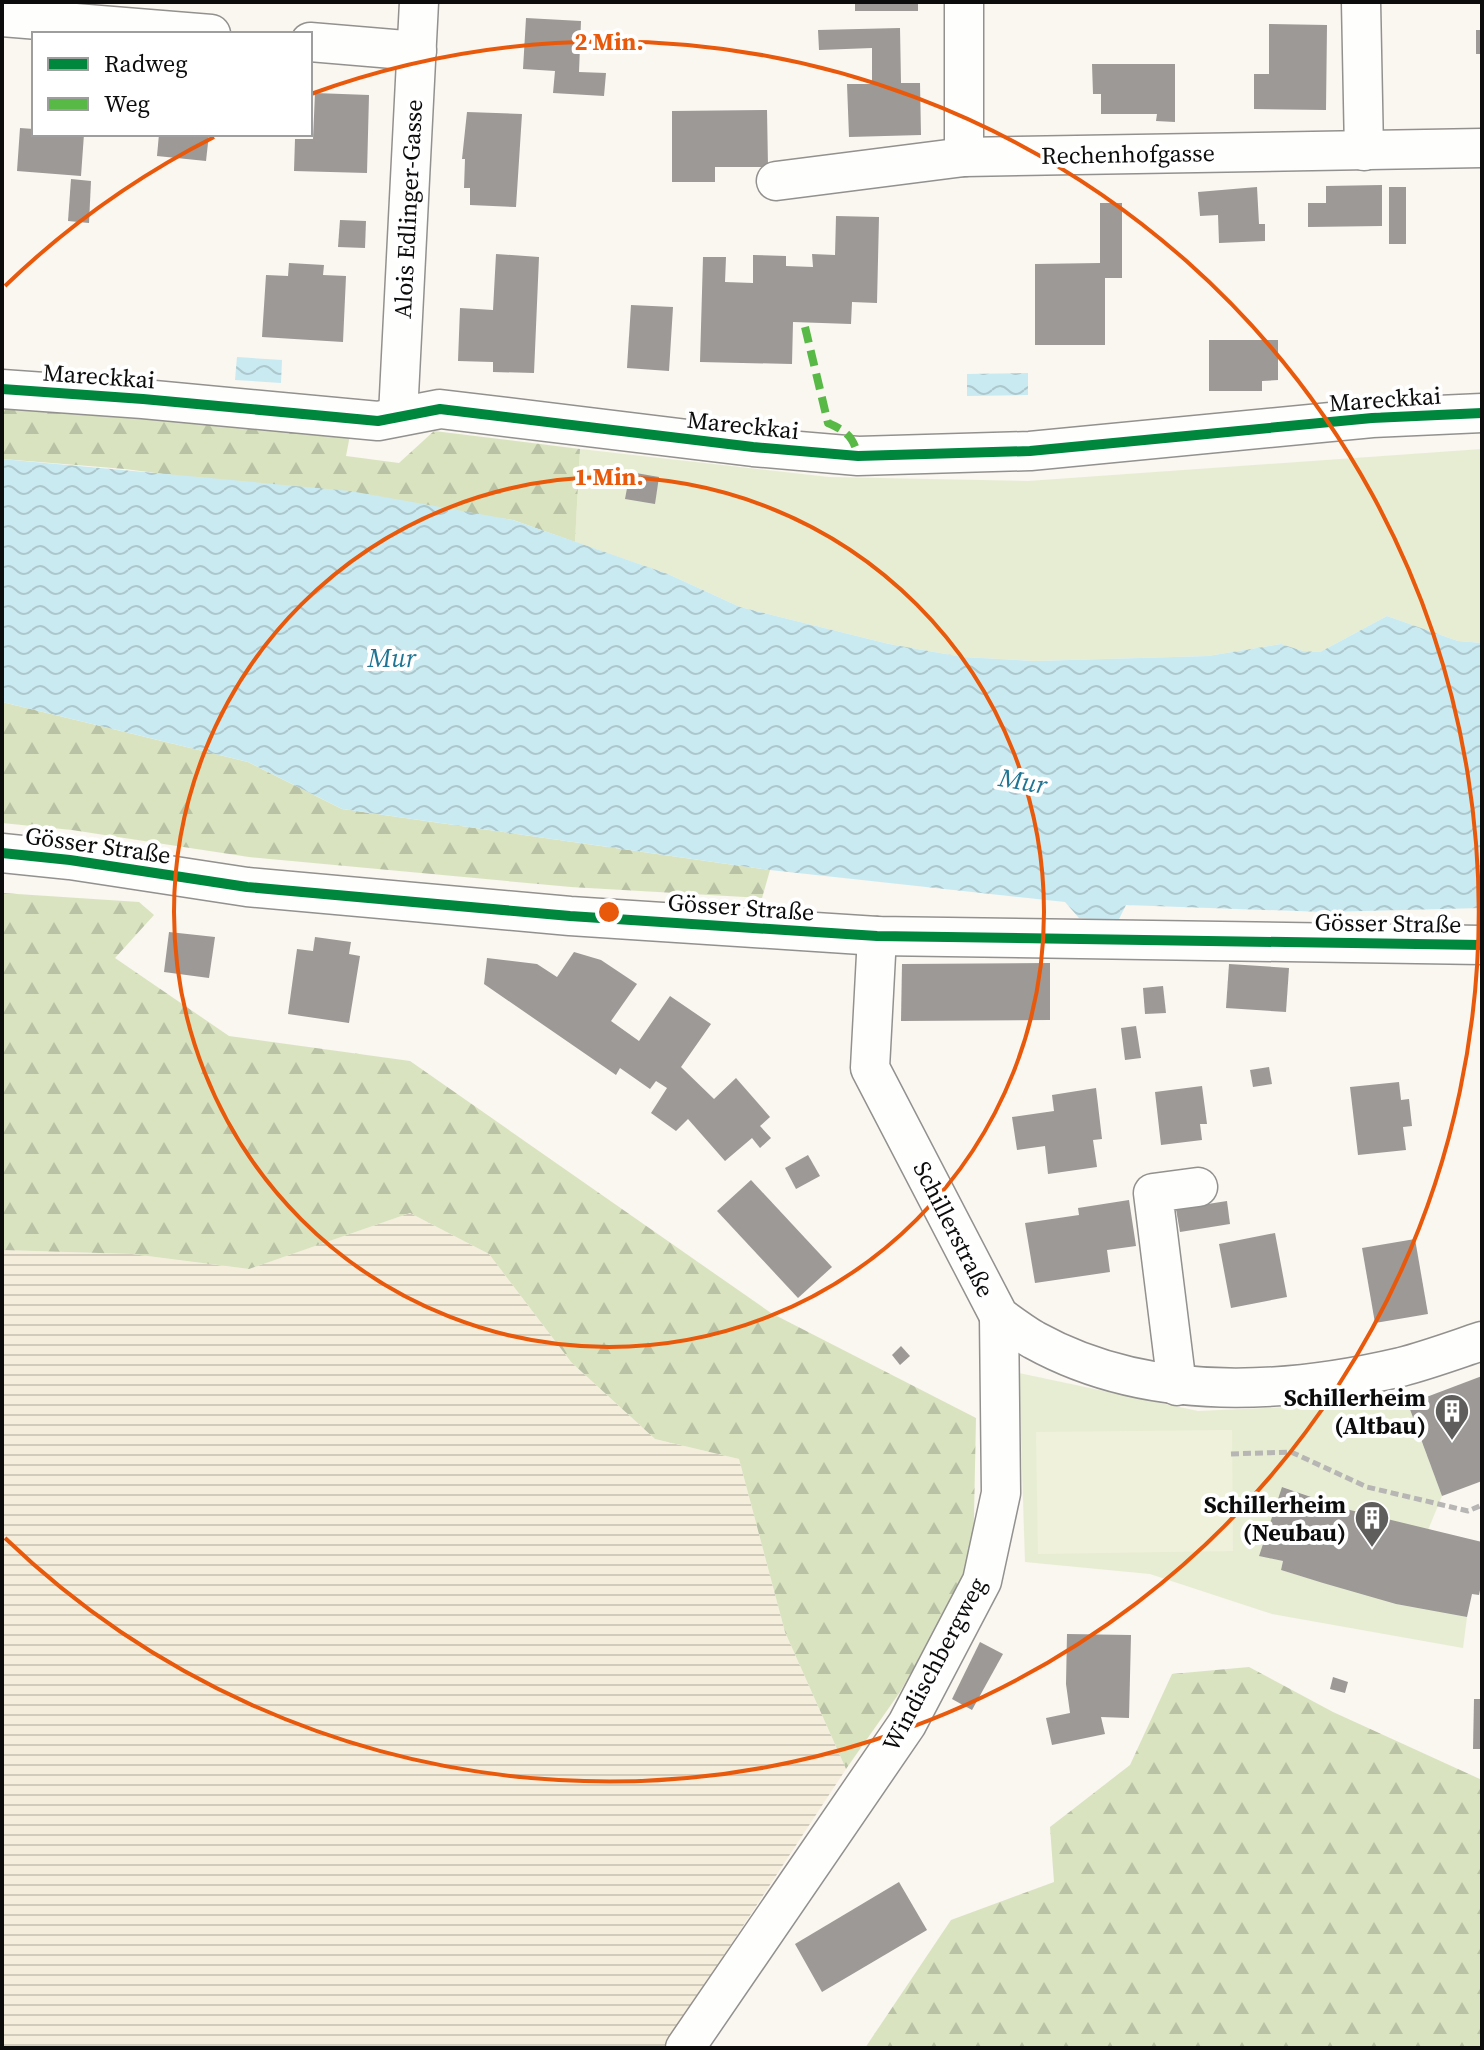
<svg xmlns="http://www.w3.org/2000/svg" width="1484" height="2050" viewBox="0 0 1484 2050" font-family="'Source Serif 4',serif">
<defs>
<pattern id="farmland-rules" width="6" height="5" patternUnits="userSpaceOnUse" patternTransform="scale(2)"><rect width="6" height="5" fill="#f5eedd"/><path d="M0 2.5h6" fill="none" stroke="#d1cbbc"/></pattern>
<pattern id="forest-firs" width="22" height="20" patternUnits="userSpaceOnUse" patternTransform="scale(2)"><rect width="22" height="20" fill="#d9e3c0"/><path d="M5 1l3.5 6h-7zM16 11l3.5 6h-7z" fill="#b9c2a4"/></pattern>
<pattern id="water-waves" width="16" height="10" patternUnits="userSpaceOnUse" patternTransform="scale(2)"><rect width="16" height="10" fill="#caeaf1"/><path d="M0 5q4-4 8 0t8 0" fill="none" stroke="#acc8cd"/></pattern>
</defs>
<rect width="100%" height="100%" fill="#faf6f0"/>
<polygon fill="url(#farmland-rules)" points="410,1213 489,1254 571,1362 655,1439 739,1459 785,1632 846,1769 663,2048 2,2048 2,1250 132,1254 248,1269"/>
<g fill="#e7edd2">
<polygon points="580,449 829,477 1028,481 1482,449 1482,643 1458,641 1387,616 1320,652 1303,651 1281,644 1208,656 1035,661 963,657 889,644 740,607 668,574 575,542"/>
<path d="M1019 1373 1198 1411 1353 1404 1409 1392 1413 1399 1408 1404 1442 1496 1428 1530 1346 1509 1283 1487 1259 1555 1283 1561 1281 1570C1343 1589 1404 1605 1467 1617L1463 1648 1272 1614 1150 1574 1025 1562Z"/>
</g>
<g fill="url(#forest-firs)">
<polygon points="2,399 350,435 346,456 399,463 434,431 580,449 575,542 513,520 125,469 2,459"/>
<polygon points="2,702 248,762 342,809 770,870 762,898 571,887 249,857 72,830 2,823"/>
<polygon points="2,893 139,902 154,915 115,958 229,1036 410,1061 771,1313 976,1418 973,1565 900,1692 846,1769 785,1632 739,1459 655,1439 571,1362 489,1254 410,1213 249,1269 132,1254 2,1250"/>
<polygon points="1249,1667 1333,1712 1482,1780 1482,2048 865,2048 951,1920 1054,1882 1050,1827 1130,1765 1172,1674"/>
</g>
<polygon fill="#f0f1db" points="1232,1430 1233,1551 1038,1554 1036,1432"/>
<g fill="url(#water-waves)">
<polygon points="237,357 282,360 281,383 235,380"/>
<polygon points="1028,373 1028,395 967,396 967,374"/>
<polygon points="2,459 350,491 513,520 668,574 740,607 889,644 963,657 1035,661 1208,656 1281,644 1303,651 1320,652 1387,616 1458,641 1482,643 1482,908 1324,912 1126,905 1118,921 1079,918 1065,902 770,870 342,809 248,762 2,702"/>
</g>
<g fill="#9c9996">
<rect x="855" y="2" width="63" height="9"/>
<polygon points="526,18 581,21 579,72 606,73 604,96 553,93 555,71 523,69"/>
<polygon points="1269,24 1327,25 1326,110 1254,109 1254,74 1269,74"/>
<polygon points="900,28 901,83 920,83 921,135 849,137 847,84 872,84 872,48 819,50 818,30"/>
<rect x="1476" y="30" width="6" height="24"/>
<polygon points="1092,64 1175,64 1175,122 1156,121 1157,114 1101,114 1101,94 1093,94"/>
<polygon points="315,93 369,95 367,173 294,171 295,139 313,139"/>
<polygon points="767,110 768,167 715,167 715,182 672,182 672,111"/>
<polygon points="467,112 522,114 516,207 470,205 470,188 464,188 465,159 462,159"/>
<polygon points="20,128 34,129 34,134 84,134 81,176 17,171"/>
<polygon points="159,134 209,134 206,161 157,156"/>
<polygon points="71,179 91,181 89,223 68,221"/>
<polygon points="1382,185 1382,226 1308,227 1308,203 1326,203 1326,186"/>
<polygon points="1257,187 1259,224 1265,224 1265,241 1219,243 1218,215 1200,216 1198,192"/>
<rect x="1389" y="187" width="17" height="57"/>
<polygon points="1100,203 1122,203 1122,278 1105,278 1105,345 1035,345 1035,264 1100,263"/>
<polygon points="836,216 879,217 877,303 852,302 851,324 793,322 792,364 700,362 703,257 726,257 725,282 753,283 753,255 786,256 786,266 813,267 812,254 835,255"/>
<polygon points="340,220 366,221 365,248 338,247"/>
<polygon points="496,254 539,257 534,373 493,372 493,362 458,361 460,308 493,310"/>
<polygon points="289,263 324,265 323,275 346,276 343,342 262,337 266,275 288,276"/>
<polygon points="631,305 673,307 669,371 627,368"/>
<polygon points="1209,340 1278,340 1278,380 1262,381 1262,391 1209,391"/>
<polygon points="630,472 659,477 655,504 625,499"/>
<polygon points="169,932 215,937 209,978 164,972"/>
<polygon points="315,937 351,942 349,954 360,956 349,1023 288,1014 297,949 313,951"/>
<polygon points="574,952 601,960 637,984 611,1021 639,1041 670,996 711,1024 681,1067 714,1099 736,1078 770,1117 760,1126 771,1138 760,1148 752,1138 725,1161 688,1119 676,1131 651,1113 667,1088 656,1081 650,1089 620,1068 616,1075 484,984 487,958 537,964 557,977"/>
<polygon points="1050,963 1050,1020 901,1021 902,964"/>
<polygon points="1229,964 1289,968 1286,1012 1226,1008"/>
<polygon points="1163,986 1166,1013 1145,1014 1143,988"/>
<polygon points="1136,1026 1141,1058 1125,1060 1121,1028"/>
<polygon points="1269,1067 1272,1084 1253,1087 1250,1070"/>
<polygon points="1399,1082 1401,1100 1409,1099 1412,1126 1403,1127 1406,1150 1358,1155 1350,1087"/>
<polygon points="1202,1086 1207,1124 1200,1124 1202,1140 1161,1145 1155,1092"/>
<polygon points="1096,1088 1102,1139 1093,1140 1097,1167 1048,1174 1045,1146 1017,1150 1012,1117 1054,1111 1052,1095"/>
<polygon points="808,1155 820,1176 796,1189 785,1168"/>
<polygon points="751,1180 832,1267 798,1298 717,1211"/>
<polygon points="1129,1200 1136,1246 1107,1250 1110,1272 1035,1283 1025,1223 1079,1215 1078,1208"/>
<polygon points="1227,1201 1230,1224 1180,1232 1176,1209"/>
<polygon points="1275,1233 1287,1297 1231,1308 1219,1244"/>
<polygon points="1415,1239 1428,1314 1375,1323 1362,1248"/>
<polygon points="901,1346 910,1356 900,1365 892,1355"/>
<polygon points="1482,1376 1482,1481 1442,1496 1408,1404"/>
<polygon points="1282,1487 1346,1509 1482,1542 1482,1581 1479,1595 1472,1594 1467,1617 1396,1604 1323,1583 1281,1570 1283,1561 1259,1556"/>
<polygon points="1067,1634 1131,1635 1129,1718 1101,1717 1105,1734 1052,1745 1046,1718 1070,1713 1066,1684"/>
<polygon points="980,1642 1003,1654 972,1710 952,1699"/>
<polygon points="1333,1677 1348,1682 1345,1693 1330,1689"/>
<polygon points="1474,1699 1482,1699 1482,1749 1473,1749"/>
<polygon points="899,1882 927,1930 822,1992 795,1944"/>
</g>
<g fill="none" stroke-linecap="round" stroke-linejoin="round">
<g stroke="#93918f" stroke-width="41">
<g id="minor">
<polyline points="1361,2 1364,151"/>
<polyline points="2,17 211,34"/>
<polyline points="310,42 417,51"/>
<polyline points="964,157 964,2"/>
<polyline points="776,181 964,157 1482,148"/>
<polyline points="2,389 143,399 378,421 440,409 753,447 858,456 1030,451 1372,418 1482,413"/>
<polyline points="398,415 419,2"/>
<polyline points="2,853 70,860 247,887 570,916 877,936 1482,945"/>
<path d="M877 936 870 1068 999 1316C1010 1324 1022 1333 1034 1340 1146 1402 1281 1395 1401 1367 1428 1360 1455 1350 1482 1341"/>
<polyline points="1177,1386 1153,1193 1198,1187"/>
<polyline points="685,2048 907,1724 982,1581 1001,1493 999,1316"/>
</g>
</g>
<polyline stroke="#b7b6b5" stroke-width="5" stroke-dasharray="8 4" stroke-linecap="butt" points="1231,1454 1291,1452 1367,1487 1468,1511 1482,1505"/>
<use href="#minor" stroke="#fefefd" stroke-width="38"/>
<path stroke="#58b947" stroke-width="8" stroke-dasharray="16 8" stroke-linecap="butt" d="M805 327 828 423C846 431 853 436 858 456"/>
<g stroke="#fff" stroke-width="15">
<g id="cycleway">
<polyline points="2,389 143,399 378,421 440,409 753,447 858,456 1030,451 1372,418 1482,413"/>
<polyline points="2,853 70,860 247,887 570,916 877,936 1482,945"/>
</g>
</g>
<use href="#cycleway" stroke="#00873e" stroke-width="10"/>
</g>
<g fill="none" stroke="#e8590c" stroke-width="4">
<circle cx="609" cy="912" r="435"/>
<path d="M5 286A870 870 0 0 1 214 137M311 94A870 870 0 1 1 5 1538"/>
</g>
<defs>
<g id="building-pin" transform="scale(1.8)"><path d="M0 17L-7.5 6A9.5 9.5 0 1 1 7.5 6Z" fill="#5f5e5c" stroke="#fff"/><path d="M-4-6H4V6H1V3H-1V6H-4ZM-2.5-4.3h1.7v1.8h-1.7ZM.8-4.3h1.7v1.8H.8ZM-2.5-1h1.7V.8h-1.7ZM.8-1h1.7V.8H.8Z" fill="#fff"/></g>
</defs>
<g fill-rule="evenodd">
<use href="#building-pin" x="1452" y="1411"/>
<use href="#building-pin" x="1372" y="1518"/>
</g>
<g text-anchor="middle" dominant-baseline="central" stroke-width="8" stroke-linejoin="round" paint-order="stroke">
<g font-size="24" fill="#0c0c0c" stroke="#fff">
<text transform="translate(1128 154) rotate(-1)">Rechenhofgasse</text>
<text transform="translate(408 209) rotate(-87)">Alois Edlinger-Gasse</text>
<text transform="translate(99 376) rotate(4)">Mareckkai</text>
<text transform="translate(1385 399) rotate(-4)">Mareckkai</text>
<text transform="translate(743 425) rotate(6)">Mareckkai</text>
<text transform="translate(98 845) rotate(8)">Gösser Straße</text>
<text transform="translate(741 907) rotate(4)">Gösser Straße</text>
<text transform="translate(1388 923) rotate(1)">Gösser Straße</text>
<text transform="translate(954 1229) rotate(63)">Schillerstraße</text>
<text transform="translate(934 1664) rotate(-62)">Windischbergweg</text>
</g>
<g font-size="24" font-weight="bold" fill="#0c0c0c" stroke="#fff" text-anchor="end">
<text x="1426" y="1397">Schillerheim<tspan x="1426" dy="28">(Altbau)</tspan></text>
<text x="1346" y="1504">Schillerheim<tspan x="1346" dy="28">(Neubau)</tspan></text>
</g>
<g font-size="26" font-style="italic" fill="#1f7593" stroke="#fff">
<text x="392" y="658">Mur</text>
<text transform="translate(1023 781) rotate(10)">Mur</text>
</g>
</g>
<circle cx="609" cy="912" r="12" fill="#e8590c" stroke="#fff" stroke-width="4"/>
<g font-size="24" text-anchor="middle" font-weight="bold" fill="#e8590c" stroke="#fff" stroke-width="8" stroke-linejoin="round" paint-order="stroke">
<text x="609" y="50">2 Min.</text>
<text x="609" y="485">1 Min.</text>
</g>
<rect width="1484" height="2050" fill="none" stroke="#0c0c0c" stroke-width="8"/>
<rect x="32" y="32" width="280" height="104" fill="#ffffff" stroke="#9e9e9e" stroke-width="2"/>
<rect x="48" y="58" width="40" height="12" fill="#00873e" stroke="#9e9e9e" stroke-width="2"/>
<text x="104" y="72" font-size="24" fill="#0c0c0c">Radweg</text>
<rect x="48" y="98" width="40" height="12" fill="#58b947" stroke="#9e9e9e" stroke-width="2"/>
<text x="104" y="112" font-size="24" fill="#0c0c0c">Weg</text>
</svg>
